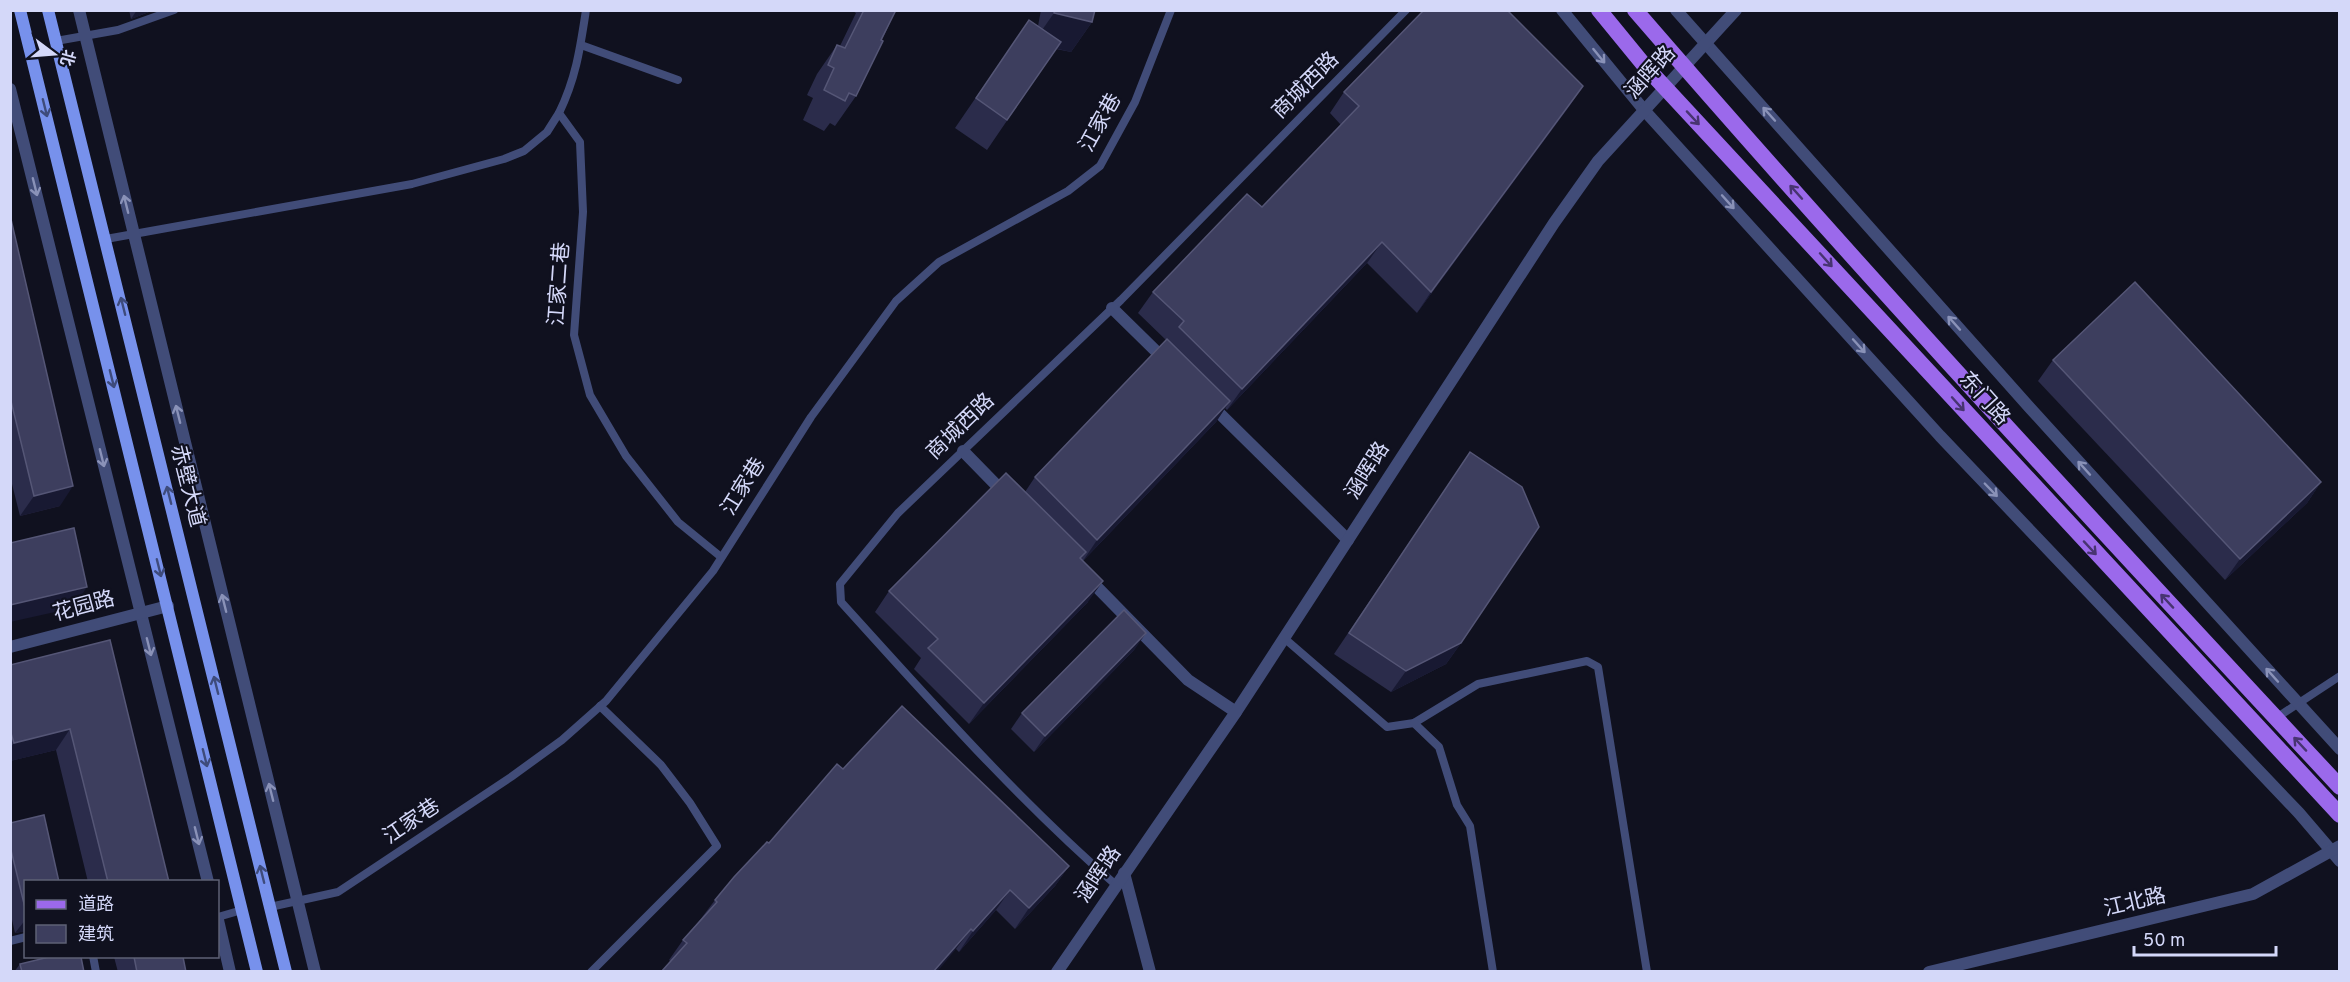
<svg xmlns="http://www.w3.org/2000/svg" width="2350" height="982" viewBox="0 0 2350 982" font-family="Overpass,'Noto Sans SC',sans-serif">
<rect width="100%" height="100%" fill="#10111f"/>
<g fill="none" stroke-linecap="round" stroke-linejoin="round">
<g stroke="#414c78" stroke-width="8">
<path d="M586 10C580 49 576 78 559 113L580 142 583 212 574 335 590 395 626 456 678 522 721 557"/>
<polyline points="56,41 118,30 174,10"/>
<polyline points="581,45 678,80"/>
<polyline points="106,239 412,184 504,159 524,151 547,132 559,113"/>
<polyline points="1284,638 1387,727 1414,723 1478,684 1587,661 1598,667 1647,972"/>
<polyline points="2276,718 2340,676"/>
<polyline points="1414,723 1439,747 1457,805 1470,826 1493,972"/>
<path d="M1116 885C1017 799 929 699 841 602L840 584 898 513 1121 300 1406 10"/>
<polyline points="270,907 338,892 511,777 562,740 606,701 713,571 811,417 896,301 939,262 1068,191 1100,166 1135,102 1171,10"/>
<polyline points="218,917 242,910"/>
<polyline points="10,941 26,937"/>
<polyline points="93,956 96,972"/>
<polyline points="591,972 717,846 690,803 661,765 600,706"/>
</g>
<g stroke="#414c78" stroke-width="12">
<polyline points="1112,308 1167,362"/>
<polyline points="1210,404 1348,540"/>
<polyline points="963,451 1006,495"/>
<polyline points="1088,578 1188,680 1236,712"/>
</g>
<g stroke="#414c78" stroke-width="12">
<polyline points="79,10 315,972"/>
<polyline points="1562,10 1644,110 1940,436 2299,813 2340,861"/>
<polyline points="1676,10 2030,408 2340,749"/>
<polyline points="10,89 208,882"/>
<polyline points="10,647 168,606"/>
<polyline points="1124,873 1150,972"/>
<polyline points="218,920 230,972"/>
<polyline points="1929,972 2253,894 2340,846"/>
</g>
<polyline stroke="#414c78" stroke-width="12" points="1057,972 1236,712 1554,223 1598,161 1736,10"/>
<g stroke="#7791ec" stroke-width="12">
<polyline points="20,10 257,972"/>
<polyline points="48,10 286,972"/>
</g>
<g stroke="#9b69eb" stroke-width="16">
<polyline points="1599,10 1644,65 2340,815"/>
<path d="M1635 10C1864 275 2102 531 2340 787"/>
</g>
</g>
<g fill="#2b2c4b">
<polygon points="129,10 154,10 131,19"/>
<polygon points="851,10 896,10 856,96 835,126 830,123 824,131 803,120 813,98 807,95 817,74 837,45 840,46 856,13"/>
<polygon points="1041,10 1095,10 1092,22 1071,52 1056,49 987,150 955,128 1029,20 1038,26"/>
<polygon points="1583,86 1417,313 1367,263 1227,410 1225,408 1216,422 1083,561 1088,602 969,724 914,669 921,658 875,612 889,591 1025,492 1035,477 1166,340 1138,313 1153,292 1262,207 1341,125 1330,113 1344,92"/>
<polygon points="10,215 60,506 20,516 10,476"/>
<polygon points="2053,360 2321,482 2307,503 2225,580 2038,381"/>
<polygon points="1470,452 1461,643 1446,664 1391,692 1334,654"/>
<polygon points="110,640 169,882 88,882 56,750 10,761 10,665"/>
<polygon points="1135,649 1034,752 1011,729 1022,713"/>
<polygon points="843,769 1069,866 1055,886 1015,929 996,910 959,952 956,949 670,961 669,960 683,940 700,920 715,900 769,843"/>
<polygon points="10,823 26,882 26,931 15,933 10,911"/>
<polygon points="42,957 81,957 84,972 14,972 20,964 41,959"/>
<polygon points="114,957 183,957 186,972 118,972"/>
</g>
<g fill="#181932">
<polygon points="137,10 154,10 131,19"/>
<polygon points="1054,13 1092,22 1071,52 1033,43"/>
<polygon points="1583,86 1569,107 1417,313 1431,292"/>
<polygon points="1382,242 1367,263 1227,410 1242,389"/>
<polygon points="1230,401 1216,422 1083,561 1097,540"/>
<polygon points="2321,482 2307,503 2225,580 2240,559"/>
<polygon points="73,486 60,506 20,516 34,496"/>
<polygon points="1103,581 1088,602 969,724 984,703"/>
<polygon points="87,587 73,608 10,622 10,605"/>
<polygon points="1146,633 1135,649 1034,752 1045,736"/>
<polygon points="1461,643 1446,664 1391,692 1406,671"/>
<polygon points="70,729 56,750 10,761 10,748 14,743"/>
<polygon points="1069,866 1055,886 1015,929 1029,908"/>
<polygon points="1010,890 996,910 959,952 973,931"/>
<polygon points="26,919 26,931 15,933"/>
<polygon points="971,929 956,949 937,972 933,972"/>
</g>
<g fill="#3d3e5e" stroke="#555676" stroke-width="1.5">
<polygon points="864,10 896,10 881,40 883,41 856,96 849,93 845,101 824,90 834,68 828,65 837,45 845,48"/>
<polygon points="1055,10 1095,10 1092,22 1054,13"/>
<polygon points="1424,10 1507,10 1583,86 1431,292 1382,242 1242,389 1179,327 1184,321 1153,292 1247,194 1262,207 1359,106 1344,92"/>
<polygon points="1029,20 1061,42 1007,120 976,98"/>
<polygon points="10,215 73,486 34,496 10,397"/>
<polygon points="2135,282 2321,482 2240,559 2053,360"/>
<polygon points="1167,339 1230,401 1097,540 1035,477"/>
<polygon points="1470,452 1522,487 1539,527 1461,643 1406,671 1349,633"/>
<polygon points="1006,473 1086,552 1080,558 1103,581 984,703 928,648 938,639 889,591"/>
<polygon points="74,528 87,587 10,605 10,543"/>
<polygon points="1124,610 1146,633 1045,736 1022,713"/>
<polygon points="110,640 169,882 108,882 70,729 14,743 10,730 10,665"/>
<polygon points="902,706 1069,866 1029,908 1010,890 973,931 971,929 933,972 661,972 687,943 683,940 717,902 715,900 734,877 767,842 769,843 837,764 843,769"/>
<polygon points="44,815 59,882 26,882 26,912 10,846 10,823"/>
<polygon points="49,957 81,957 84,972 22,972 20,964"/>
<polygon points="134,957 183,957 186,972 137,972"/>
</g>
<defs><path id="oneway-shaft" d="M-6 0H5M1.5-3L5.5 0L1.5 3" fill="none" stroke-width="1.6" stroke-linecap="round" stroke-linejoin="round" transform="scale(1.5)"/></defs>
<g stroke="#8a92b8">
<use href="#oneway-shaft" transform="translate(1599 56) rotate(51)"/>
<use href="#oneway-shaft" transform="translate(1769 114) rotate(-132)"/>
<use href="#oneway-shaft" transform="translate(35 187) rotate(76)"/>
<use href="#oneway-shaft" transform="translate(1728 202) rotate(48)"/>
<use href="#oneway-shaft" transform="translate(126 204) rotate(-104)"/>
<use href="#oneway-shaft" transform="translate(1954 323) rotate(-132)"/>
<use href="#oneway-shaft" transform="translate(1859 346) rotate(48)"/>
<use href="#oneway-shaft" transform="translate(178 414) rotate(-104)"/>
<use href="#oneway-shaft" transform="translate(102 458) rotate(76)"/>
<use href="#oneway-shaft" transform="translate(2084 468) rotate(-132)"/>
<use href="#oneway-shaft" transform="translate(1991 490) rotate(46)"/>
<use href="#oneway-shaft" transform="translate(224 603) rotate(-104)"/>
<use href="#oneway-shaft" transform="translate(149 647) rotate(76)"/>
<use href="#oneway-shaft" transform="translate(2272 675) rotate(-132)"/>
<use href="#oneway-shaft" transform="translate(271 792) rotate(-104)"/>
<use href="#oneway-shaft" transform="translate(197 836) rotate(76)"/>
</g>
<g stroke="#3e4b7b">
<use href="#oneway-shaft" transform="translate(45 108) rotate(76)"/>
<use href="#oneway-shaft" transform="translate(123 306) rotate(-104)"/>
<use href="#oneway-shaft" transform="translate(112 379) rotate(76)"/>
<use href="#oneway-shaft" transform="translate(169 495) rotate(-104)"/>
<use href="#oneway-shaft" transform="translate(159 568) rotate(76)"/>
<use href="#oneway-shaft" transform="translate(216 685) rotate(-104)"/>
<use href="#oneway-shaft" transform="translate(205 758) rotate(76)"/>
<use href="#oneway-shaft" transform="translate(262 874) rotate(-104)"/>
</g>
<g stroke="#483471">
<use href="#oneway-shaft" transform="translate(1693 118) rotate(47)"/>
<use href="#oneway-shaft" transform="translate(1796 192) rotate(-132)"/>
<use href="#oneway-shaft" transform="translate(1826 260) rotate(48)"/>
<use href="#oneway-shaft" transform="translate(1958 404) rotate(48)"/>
<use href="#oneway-shaft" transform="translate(2090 548) rotate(47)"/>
<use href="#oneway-shaft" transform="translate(2167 601) rotate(-133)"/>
<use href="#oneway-shaft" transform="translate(2300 744) rotate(-133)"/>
</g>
<g text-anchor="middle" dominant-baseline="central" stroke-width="4.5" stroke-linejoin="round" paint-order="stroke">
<g font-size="21" fill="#d4d8f9" stroke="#10111f">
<text transform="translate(1651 73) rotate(-48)">涵晖路</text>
<text transform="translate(1306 86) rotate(-45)">商城西路</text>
<text transform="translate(1101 123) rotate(-61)">江家巷</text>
<text transform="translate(560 284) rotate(-86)">江家二巷</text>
<text transform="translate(1984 399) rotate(48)">东门路</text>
<text transform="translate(961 427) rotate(-44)">商城西路</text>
<text transform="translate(1368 471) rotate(-58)">涵晖路</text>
<text transform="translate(187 486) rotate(76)">赤壁大道</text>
<text transform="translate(744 487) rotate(-58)">江家巷</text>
<text transform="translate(84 607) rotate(-15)">花园路</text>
<text transform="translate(412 822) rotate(-34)">江家巷</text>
<text transform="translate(1099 875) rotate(-56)">涵晖路</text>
<text transform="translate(2135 903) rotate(-13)">江北路</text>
</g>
</g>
<rect width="2350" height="982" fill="none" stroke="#d4d8f9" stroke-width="24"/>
<rect x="24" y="880" width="195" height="78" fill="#10111f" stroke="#5e6176" stroke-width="1.5"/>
<rect x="36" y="900" width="30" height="9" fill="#9b69eb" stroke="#5e6176" stroke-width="1.5"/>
<text x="78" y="910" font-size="18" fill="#d4d8f9">道路</text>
<rect x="36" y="925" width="30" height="18" fill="#3d3e5e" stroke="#5e6176" stroke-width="1.5"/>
<text x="78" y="940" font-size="18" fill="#d4d8f9">建筑</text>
<g transform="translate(54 54) rotate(106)" stroke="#10111f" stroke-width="4.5" paint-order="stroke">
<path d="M0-4.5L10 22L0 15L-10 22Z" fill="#d4d8f9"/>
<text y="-9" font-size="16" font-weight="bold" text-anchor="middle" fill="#d4d8f9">北</text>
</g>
<path d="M2134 946v9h142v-9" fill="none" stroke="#d4d8f9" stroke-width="3"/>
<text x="2143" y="946" font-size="18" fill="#d4d8f9" stroke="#10111f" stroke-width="4.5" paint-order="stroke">50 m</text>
</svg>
